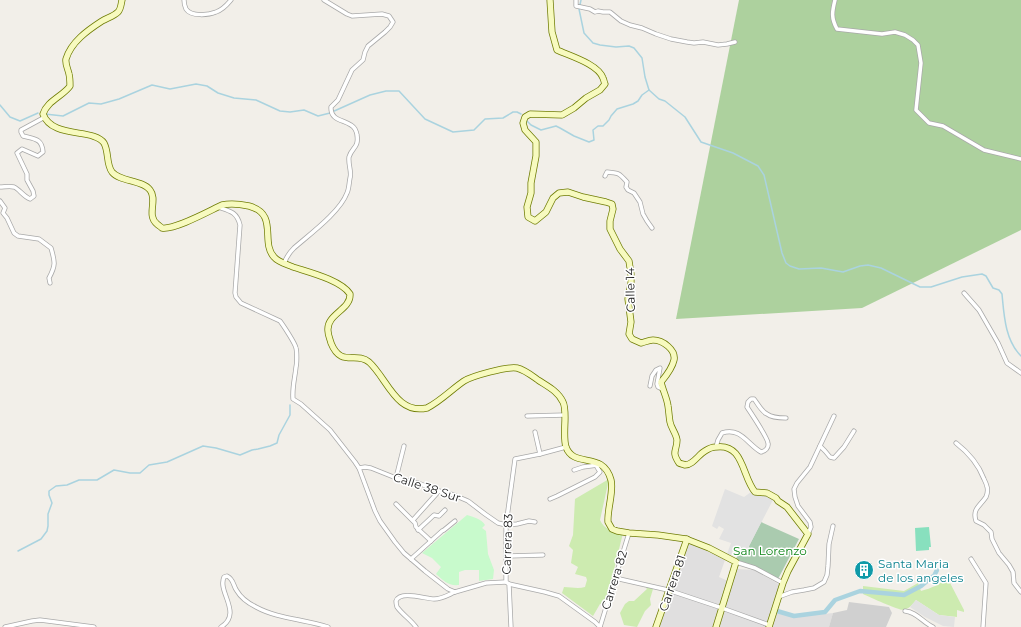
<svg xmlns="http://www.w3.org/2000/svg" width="1021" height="627" viewBox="0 0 1021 627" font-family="Montserrat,sans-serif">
<rect width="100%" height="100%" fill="#f2efe9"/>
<g fill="#e0dfdf">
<polygon points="688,542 725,560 719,577 728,581 720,606 672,591"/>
<polygon points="737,569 754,570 780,585 769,624 725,607"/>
<polygon points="669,591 769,625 774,610 795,617 833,613 829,627 656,627"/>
</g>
<polygon fill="#d0d0d0" points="849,602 889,607 892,613 886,627 829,627 833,613 847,610"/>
<g fill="#cdebb0">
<path d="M609 479 600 520C604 530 614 531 623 533L606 602 600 604 593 616 562 593 564 587C571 587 578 589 585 587L587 580 586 577 575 574 578 567 571 563 573 550 569 546 573 535 575 499Z"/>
<path d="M947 577 964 610V612L957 610V617L939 615 916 600C912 605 909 609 903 610 899 610 869 597 863 594V586L904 591 918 583 921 591C932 588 939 585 947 577Z"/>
<polygon points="645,586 650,586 653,589 650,599 651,605 645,611 637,627 624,625 620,613 625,604 629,601 634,601 647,589"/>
</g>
<polygon fill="#add19e" points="739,0 1021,0 1021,230 862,308 676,319"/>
<polygon fill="#aacbaf" points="761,522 799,539 778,579 736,559 741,547 747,550"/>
<path fill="#c8facc" d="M467 515C473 517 482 519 485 525L482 528 486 531 488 554 494 570 493 579 479 581V570H465L459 572V585C448 586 444 581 436 574L441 567 432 558 422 553Z"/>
<polygon fill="#88e0be" points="929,527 931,547 929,547 929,550 916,551 915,528"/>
<g fill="#e2e2e2">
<polygon points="725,489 744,497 751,492 755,495 762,495 774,498 747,550 742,547 740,550 734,547 731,555 727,554 731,543 719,539 724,529 719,526 717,529 712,526"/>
<polygon points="916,600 939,615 955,617 954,627 943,626 925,617 910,607"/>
</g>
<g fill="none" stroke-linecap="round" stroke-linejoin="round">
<g stroke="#aad3df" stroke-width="1.5">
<path d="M581 0 579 9 584 33 593 43 600 45 616 47 629 46 634 48 642 58 645 77 649 90 659 99 665 101 685 117 701 142 733 153 758 166 764 175 782 253 786 263 790 266 799 269 821 268 843 272 860 266 868 265 881 268 920 287H931L962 277 982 274 986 276 993 288 999 290 1002 294C1004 315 1005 340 1021 356"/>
<polyline points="0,105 10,117 20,121 38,113"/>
<polyline points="332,112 370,95 386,91 399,91 425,119 453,132 474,130 485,119 503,118 513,112 517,112 521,114"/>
<polyline points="45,114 63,116 89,103 101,104 119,99 152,85 170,89 196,84 207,86 218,93 234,98 256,100 280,111 290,112 304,110 318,116 330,113"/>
<polyline points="527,121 531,125 541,130 556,126 560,128 574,136 589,142 594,140 593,130 598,126 603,126 609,120 611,116 617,109 633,104 638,101 642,95 649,90"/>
<polyline points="18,551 41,539 47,531 48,526 48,514 52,503 49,495 49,491 56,486 67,485 79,480 97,480 114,470 130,473 140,473 149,465 167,462 203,446 216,448 240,455 252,450 258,449 270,446 277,443 279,435 290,415 290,405"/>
</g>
<polyline stroke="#aad3df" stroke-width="4.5" points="777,611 794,616 825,612 835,600 860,591 904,595 921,586 932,577 934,576 937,570"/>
<g stroke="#a9a9a9" stroke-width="5">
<g id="street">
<path d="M184 0C184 3 185 7 186 9 191 17 209 15 216 12 222 10 227 5 231 0"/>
<polyline points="576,0 576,6 590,9 595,12 598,11 603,12 610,12 621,21 630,25 642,28 656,34 671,39 687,42 694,43 703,42 718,45 727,44 735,42"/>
<path d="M835 0C832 12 831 18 837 29L882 34 895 32 905 35 913 40 918 45 921 63 916 110 929 123 943 126 984 150 1021 159"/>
<path d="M605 176 607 172C619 173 619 173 627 182L626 187 628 190 634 193 640 202 643 214 647 221 652 228"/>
<path d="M0 187C4 187 10 186 14 187 19 189 23 196 30 199L34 196 33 191 27 180V174L17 153 22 149 38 156 43 152C42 138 34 139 23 136L21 132V130L45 117"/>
<path d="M0 201 5 208 3 213 7 218 14 233 18 236 39 239 51 248C55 262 56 265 49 278L50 283"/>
<path d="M218 207C230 211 237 212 240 225L235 293 236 297 241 303 280 321C283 325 295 343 296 348 297 352 297 363 296 367 295 378 292 387 293 399L301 404 330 430 355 462 359 468 375 511 380 521 395 542 404 553 425 571 448 589 455 592 486 583 506 582"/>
<path d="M284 264C286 257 289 253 294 248 310 234 340 212 347 193 349 189 349 183 350 178 352 172 348 165 349 157 352 147 359 148 357 135 357 134 356 131 355 129 349 119 330 123 331 107L338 100 352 70 363 60 365 52 368 46 385 32 390 27 393 22 389 16 382 14 352 16 347 14 324 0"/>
<polyline points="964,293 979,310 998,343 1007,363 1021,373"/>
<polyline points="650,386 652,376 656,370 660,368 657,384 658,387 662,389"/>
<polyline points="527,416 565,415"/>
<polyline points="535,432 540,454"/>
<path d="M956 443C969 453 978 463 984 479 987 485 989 490 986 497 980 506 972 509 976 521L984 525 991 532 992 539 999 553 1009 565 1013 572 1014 583 1021 592"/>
<polyline points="820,446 825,451 830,457 834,458 844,447 854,431"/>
<path d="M716 447 718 440 722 433C741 427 747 444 761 452 765 451 769 448 768 443 767 437 751 413 747 407L748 402 751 399H754C758 404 761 411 767 414 772 418 780 418 786 418"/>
<polyline points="359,468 365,467 371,468 396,478 418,483 439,491 454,495 468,501 485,514 498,523 506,525 517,524 529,521 535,522"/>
<polyline points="574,470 583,467 598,465"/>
<polyline points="396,478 404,446"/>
<polyline points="550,499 557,496 595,477 600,472 597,467 599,463"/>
<polyline points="396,504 415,523 416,527 431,541"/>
<polyline points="413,520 439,491"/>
<polyline points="418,530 434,515 439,516 445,510"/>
<polyline points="808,534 811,527 810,522 798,506 795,497 794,489 797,483 810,467 834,416"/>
<polyline points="506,556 543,555"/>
<polyline points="411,559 442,531 444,530 455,521"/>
<polyline points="971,559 986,583 983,627"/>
<polyline points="736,562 755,568 783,583"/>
<polyline points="615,578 668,590 722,608 769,625"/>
<polyline points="509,584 545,592 559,596 595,622 600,627"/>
<polyline points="779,596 781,596 792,592 804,590 814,588 824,582 827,575 828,566 829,544 833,526"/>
<path d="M905 611C917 612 922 622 933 627"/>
<polyline points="5,627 32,621 40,620 94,627"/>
<path d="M221 627C243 613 217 592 224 577L227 576C234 579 233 586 237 591 241 598 250 604 256 607 278 619 304 619 328 627"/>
<path d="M416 627C411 620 402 614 397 607 396 604 396 603 396 601 400 590 426 599 434 599 442 599 448 595 455 592"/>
<polyline points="511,627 509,584 506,582 506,525 515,459 540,454 566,447"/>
<polyline points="600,627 629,533"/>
</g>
</g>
<g stroke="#707d05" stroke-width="7">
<g id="secondary">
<path d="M122 0C121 4 121 9 118 12 114 16 107 18 102 21 88 30 71 42 66 59 65 64 68 69 69 74 70 78 70 82 70 86 63 96 47 101 43 114 52 139 94 128 104 143 109 152 106 164 112 172 120 182 143 180 150 190 158 200 146 215 157 224 158 225 161 227 162 228 175 230 209 211 222 205 230 203 240 204 249 206 279 214 260 242 274 257 278 262 286 264 293 267 308 272 341 280 350 294 351 310 326 314 328 331 328 335 330 339 331 343 341 368 356 351 369 362 387 378 396 415 427 408 441 401 452 389 464 381 472 376 508 366 517 368 525 370 531 375 538 380 547 386 558 391 563 402 568 412 562 434 566 447 574 469 603 450 611 480 614 491 607 510 608 522L612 529 617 531 629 533 658 535 686 539 709 548 736 562 716 627"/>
<path d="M550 0 552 32 557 50C570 56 598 64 603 78 604 80 604 82 605 84L600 90 586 98 574 108 562 115 530 114 525 117 523 123 525 130 536 142V156L531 183V193L527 207 528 217 535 221 546 212 553 198 559 193 568 192 583 197 606 202 612 204 613 209 610 221V229L620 249 629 261 631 274V283L628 299 631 322 629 334 632 339 641 343C645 342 649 340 653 340 663 340 676 350 674 360 672 369 666 376 661 382 663 391 667 398 668 406 669 412 669 417 670 422 671 428 676 433 677 440 677 451 671 451 679 463 681 464 683 464 685 465 693 465 699 454 705 451 708 449 713 447 716 447 744 443 742 477 755 492L767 493 776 498 778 501 787 507 808 534 788 571 783 583 769 627"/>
<polyline points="656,627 687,539"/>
</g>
</g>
<use href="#street" stroke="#fff" stroke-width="3.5"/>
<use href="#secondary" stroke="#f7fabf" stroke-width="5.5"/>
</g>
<defs>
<g id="building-disc" transform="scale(1)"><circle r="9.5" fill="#0f9aa8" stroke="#fff"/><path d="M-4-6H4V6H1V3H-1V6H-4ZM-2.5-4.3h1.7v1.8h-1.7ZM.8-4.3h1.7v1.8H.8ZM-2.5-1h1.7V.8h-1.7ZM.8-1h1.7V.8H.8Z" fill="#fff"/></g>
</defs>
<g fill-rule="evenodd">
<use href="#building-disc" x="864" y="570"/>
</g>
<g text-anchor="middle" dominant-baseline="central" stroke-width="3" stroke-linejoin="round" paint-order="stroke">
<g font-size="12" fill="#222" stroke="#fff">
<text transform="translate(630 290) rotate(-91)">Calle 14</text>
<text transform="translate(427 487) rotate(18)">Calle 38 Sur</text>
<text transform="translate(507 544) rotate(-88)">Carrera 83</text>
<text transform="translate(614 580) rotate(-73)">Carrera 82</text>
<text transform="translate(672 583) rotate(-71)">Carrera 81</text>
</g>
<g font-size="12" fill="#0c8416" stroke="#fff">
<text x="770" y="550">San Lorenzo</text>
</g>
<g font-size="12" fill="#0d838f" stroke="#fff" text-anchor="start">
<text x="878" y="563">Santa Maria<tspan x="878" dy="14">de los angeles</tspan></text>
</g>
</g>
</svg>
